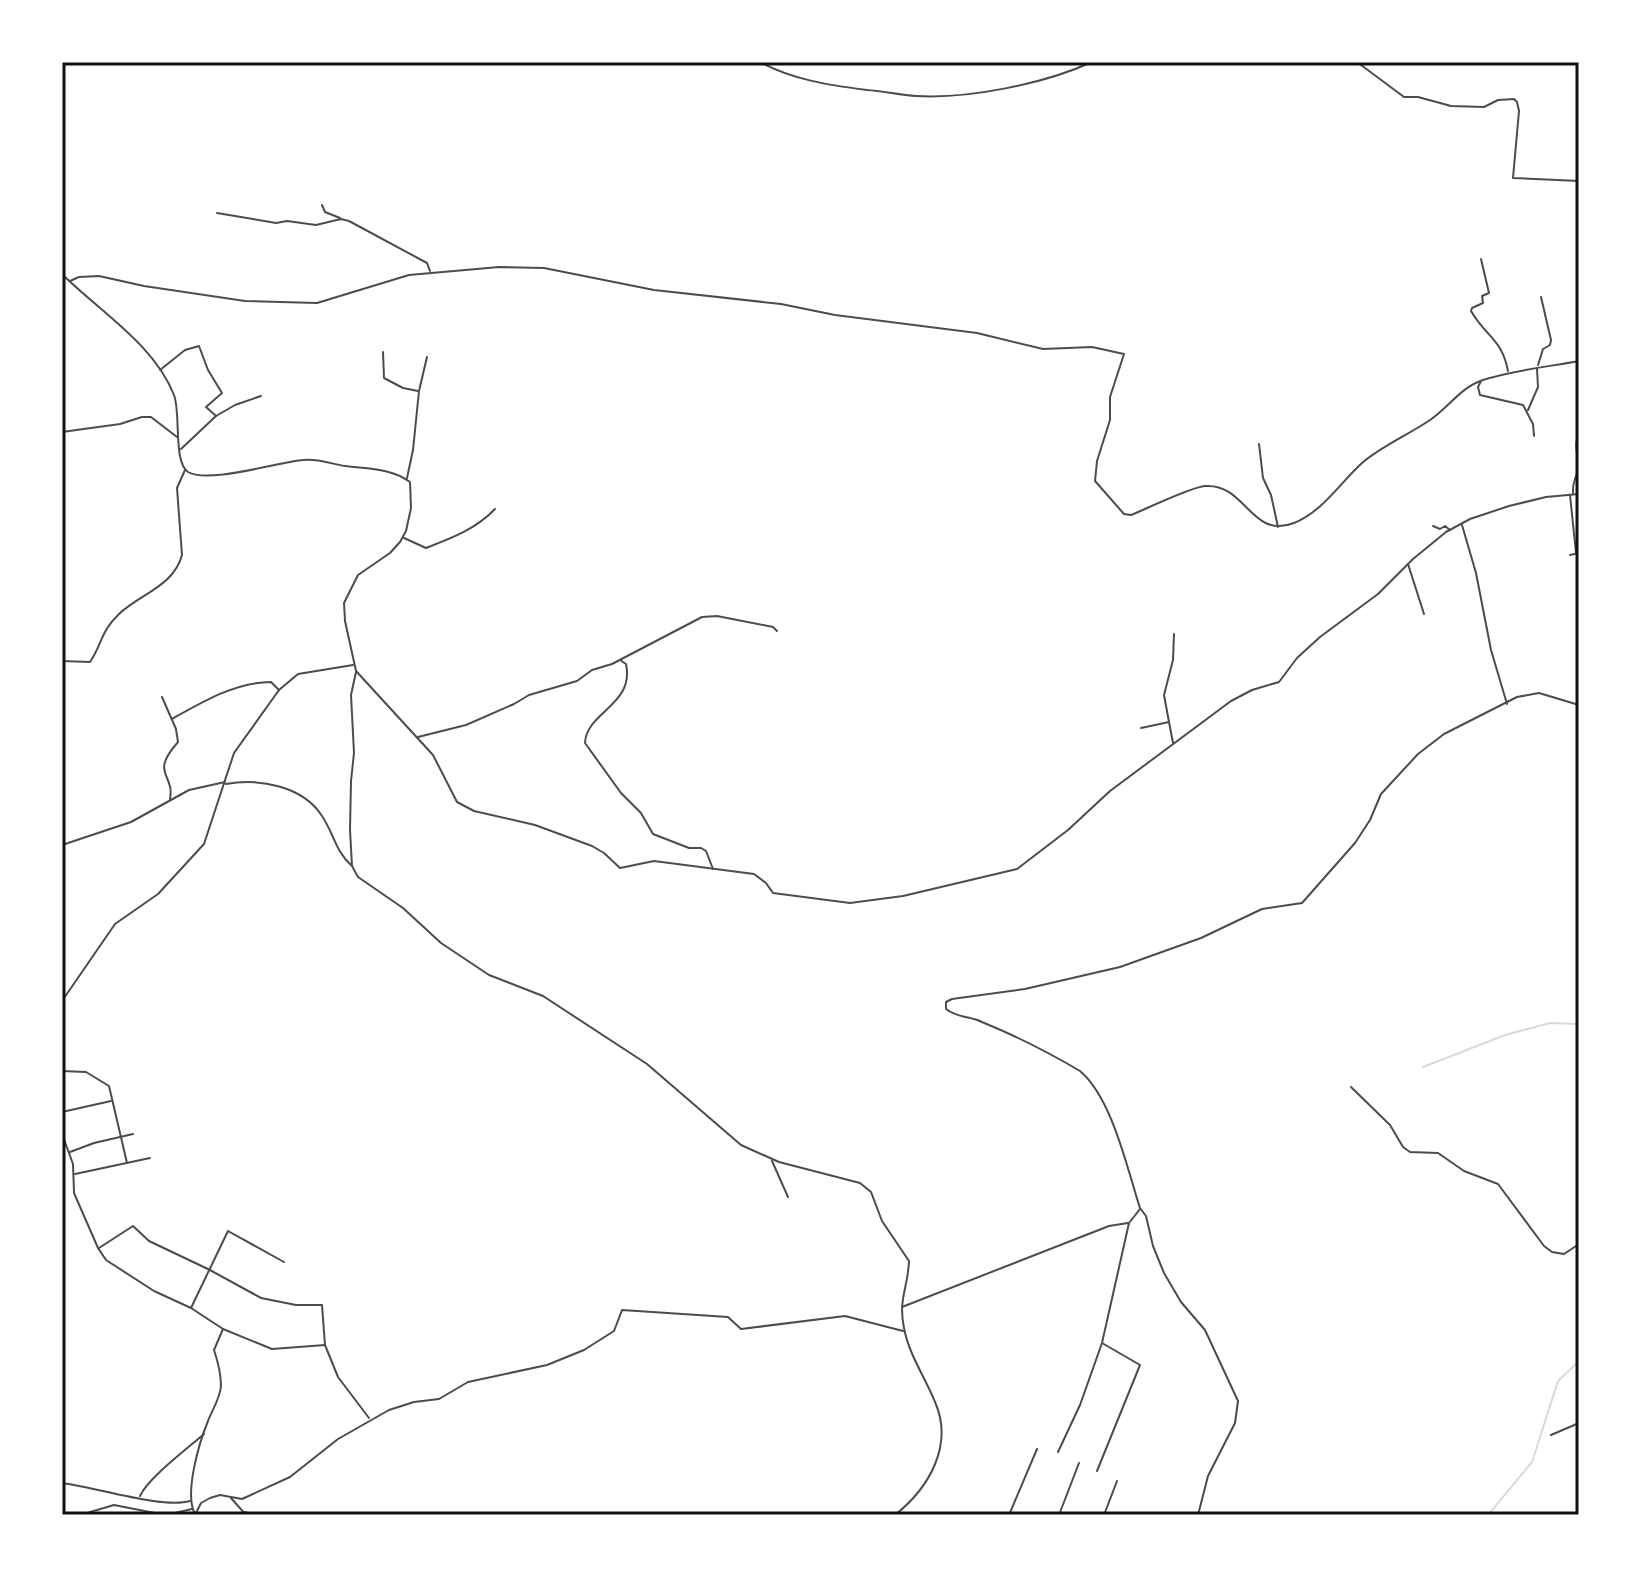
<svg xmlns="http://www.w3.org/2000/svg" width="1641" height="1577" viewBox="0 0 1641 1577" font-family="Manrope,sans-serif">
<rect width="100%" height="100%" fill="#fff"/>
<g fill="none" stroke-linecap="round" stroke-linejoin="round">
<g stroke="#d9d9d9" stroke-width="2">
<polyline points="1423,1067 1505,1035 1550,1023 1579,1024"/>
<polyline points="1488,1515 1532,1462 1558,1381 1579,1361"/>
</g>
<g stroke="#4c4c4c" stroke-width="2">
<path d="M760 62C794 80 828 85 867 90 883 91 900 95 916 96 968 99 1044 84 1092 62"/>
<polyline points="1357,62 1404,97 1418,97 1451,106 1484,107 1498,100 1514,99 1517,102 1519,111 1513,178 1579,181"/>
<polyline points="322,205 325,212 340,218"/>
<polyline points="217,213 276,223 287,221 316,225 341,219 349,221 427,263 430,271"/>
<path d="M1481 259 1489 293 1482 296 1483 303 1472 308 1471 311C1486 337 1502 339 1508 371"/>
<path d="M62 274C99 311 154 344 174 395 181 413 173 462 188 472 208 484 279 462 303 460 318 458 331 464 345 466 368 469 391 468 410 482L411 508 406 531 400 542 390 553 358 575 344 603 345 621 356 671 433 755 457 802 474 811 535 825 592 846 604 853 620 868 654 861 754 874 766 883 773 893 850 903 903 896 1017 869 1068 830 1110 791 1231 701 1252 690 1279 682 1297 658 1320 637 1378 594 1413 559 1446 532 1470 519 1509 506 1546 497 1579 494"/>
<path d="M70 281 79 277 99 276 144 286 245 301 317 303 409 275 499 267 544 268 654 290 781 304 835 315 977 333 1043 349 1092 347 1124 354 1110 397V420L1097 461 1095 481 1124 514 1131 515C1146 509 1191 487 1205 486 1246 483 1251 540 1294 523 1322 512 1340 483 1362 463 1382 446 1408 435 1430 420 1448 408 1461 387 1483 380 1514 370 1547 367 1579 361"/>
<polyline points="383,352 384,378 403,388 418,391"/>
<polyline points="1538,365 1543,349 1550,345 1551,340 1541,297"/>
<polyline points="160,370 185,350 199,346 208,370 222,393 206,407 216,416"/>
<polyline points="1481,381 1478,387 1480,395 1523,405 1533,424 1534,436"/>
<polyline points="1528,410 1538,387 1537,369"/>
<polyline points="1579,426 1579,429"/>
<polyline points="62,432 120,424 142,417 151,417 177,437"/>
<polyline points="1259,444 1263,478 1271,495 1278,527"/>
<polyline points="181,449 216,416 235,405 261,396"/>
<polyline points="407,478 413,450 419,391 427,357"/>
<path d="M1573 493C1572 483 1575 481 1577 473 1581 458 1572 447 1579 433"/>
<polyline points="1570,495 1576,553"/>
<polyline points="1462,525 1476,573 1491,650 1507,704"/>
<polyline points="1433,526 1440,529 1445,526 1450,530"/>
<path d="M404 538 426 548C452 538 476 529 495 509"/>
<polyline points="1570,555 1579,553"/>
<polyline points="1408,564 1424,614"/>
<path d="M620 660 626 664C635 705 586 712 585 743L621 793 641 813 653 834 689 848H701L706 851 713 869"/>
<path d="M62 661 90 662C102 645 100 632 119 614 140 594 174 586 182 555L177 488 185 470"/>
<path d="M356 672 351 695 354 753 351 781 350 830 352 866 358 877 403 908 441 943 489 975 543 996 647 1064 741 1145 779 1162 860 1183 871 1192 882 1221 909 1261C908 1288 898 1299 904 1328 909 1355 925 1377 935 1402 954 1445 929 1488 895 1515"/>
<path d="M162 697 176 729 178 742C149 775 175 773 170 799"/>
<path d="M172 719C202 702 236 682 271 682L279 690"/>
<polyline points="1169,722 1164,695 1173,660 1174,634"/>
<polyline points="1141,728 1169,722 1173,743"/>
<polyline points="418,737 466,725 514,704 529,695 577,681 592,670 612,664 702,617 717,616 773,627 777,631"/>
<path d="M226 784C259 778 303 786 322 816 333 832 336 852 351 865"/>
<polyline points="62,845 131,822 189,790 225,782"/>
<polyline points="62,1001 115,924 158,894 204,844 234,753 279,690 298,674 353,665"/>
<polyline points="62,1071 86,1072 109,1086 127,1163"/>
<polyline points="1351,1087 1390,1125 1403,1147 1410,1152 1438,1153 1464,1171 1498,1184 1544,1246 1552,1252 1564,1254 1579,1244"/>
<polyline points="62,1112 111,1101"/>
<path d="M62 1134 73 1164 74 1193 98 1248 106 1260 154 1291 191 1308 223 1329 214 1350C218 1362 221 1373 221 1386 220 1399 212 1410 208 1421 199 1443 185 1491 194 1512"/>
<polyline points="70,1152 94,1143 133,1134"/>
<polyline points="772,1161 788,1197"/>
<polyline points="75,1174 150,1158"/>
<polyline points="99,1248 133,1226 149,1241 210,1270 261,1298 296,1305 322,1305 325,1345"/>
<polyline points="902,1307 1109,1226 1128,1223"/>
<polyline points="191,1308 228,1231 284,1262"/>
<polyline points="223,1329 272,1349 325,1345 338,1377 369,1418"/>
<polyline points="1551,1435 1579,1423"/>
<polyline points="1058,1452 1080,1405 1102,1343 1129,1223 1140,1209"/>
<polyline points="1097,1471 1140,1365 1102,1343"/>
<path d="M62 1483C95 1487 162 1509 190 1501"/>
<path d="M140 1496C148 1478 187 1449 204 1434"/>
<polyline points="231,1498 246,1515"/>
<polyline points="243,1512 262,1515"/>
<polyline points="80,1515 114,1505 165,1515"/>
<polyline points="166,1515 192,1509"/>
<polyline points="195,1515 201,1503 210,1498 220,1495 242,1499 290,1477 338,1439 389,1410 414,1402 439,1399 468,1382 547,1365 584,1350 614,1331 622,1310 728,1317 741,1329 845,1316 903,1331"/>
<polyline points="1009,1515 1037,1449"/>
<polyline points="1059,1515 1079,1463"/>
<polyline points="1104,1515 1117,1481"/>
<path d="M1198 1515 1208 1476 1235 1423 1238 1401 1205 1330 1181 1302 1164 1273 1153 1246 1146 1216 1140 1208C1127 1168 1112 1098 1080 1071 1048 1052 1016 1036 982 1022 970 1016 957 1018 946 1009V1002L952 999 1025 989 1120 967 1201 938 1262 909 1302 903 1355 843 1370 820 1381 794 1418 754 1444 734 1517 697 1539 693 1579 705"/>
</g>
</g>
<rect width="1641" height="1577" fill="none" stroke="#ffffff" stroke-width="128"/>
<rect x="64" y="64" width="1513" height="1449" fill="none" stroke="#111" stroke-width="3"/>
</svg>
